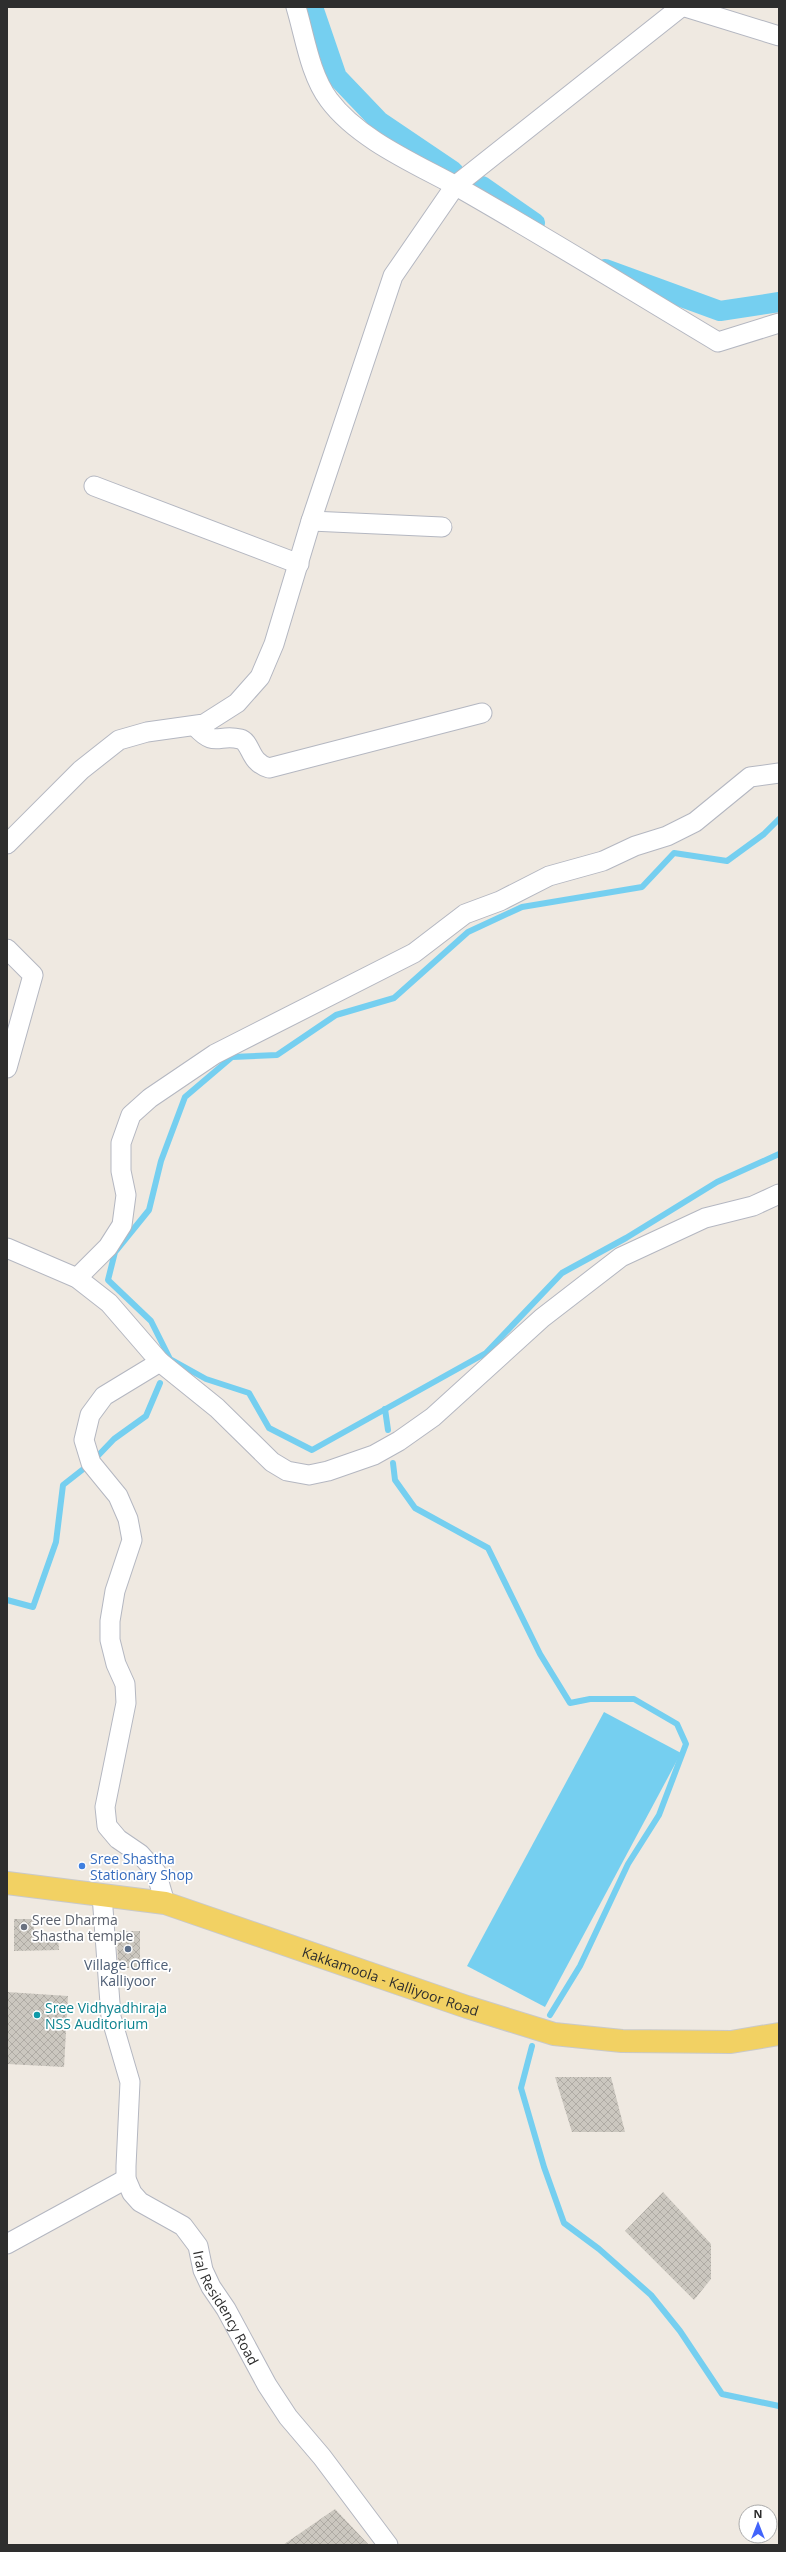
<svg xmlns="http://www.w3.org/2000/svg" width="786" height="2552" viewBox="0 0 786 2552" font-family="'Open Sans',sans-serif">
<defs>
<pattern id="building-cross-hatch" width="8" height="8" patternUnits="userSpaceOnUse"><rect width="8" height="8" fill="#cbc7bf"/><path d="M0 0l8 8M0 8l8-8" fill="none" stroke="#afaba4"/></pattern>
</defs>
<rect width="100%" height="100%" fill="#efe9e1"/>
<polygon fill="#75cff0" points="604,1712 681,1753 545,2007 467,1966"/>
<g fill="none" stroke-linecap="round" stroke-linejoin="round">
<g stroke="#75cff0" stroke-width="6">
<polyline points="779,819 764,834 727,861 674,853 642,887 522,907 468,932 394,998 336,1015 277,1055 232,1057 185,1097 161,1161 149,1210 115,1252 108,1280 151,1321 170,1359 206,1379 249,1393 269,1428 312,1450 486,1353 562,1273 626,1238 717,1182 779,1154"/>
<polyline points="385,1409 388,1430"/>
<polyline points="393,1463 395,1480 415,1508 488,1548 540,1654 570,1703 590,1699 634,1699 677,1724 686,1744 659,1815 628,1864 580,1966 550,2015"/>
<polyline points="7,1600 33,1607 56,1542 63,1485 91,1463 114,1439 146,1416 160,1383"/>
<polyline points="532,2046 521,2088 544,2167 564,2223 599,2249 651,2295 680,2331 722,2394 779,2406"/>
</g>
<g stroke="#75cff0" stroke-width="20">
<polyline points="313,7 337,77 379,121 453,171"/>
<polyline points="482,186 535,223"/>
<polyline points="605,269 720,311 779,302"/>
</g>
</g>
<g fill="url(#building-cross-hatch)">
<polygon points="14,1919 34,1919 34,1936 58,1936 59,1950 14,1951"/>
<polygon points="117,1931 140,1931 140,1968 118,1968"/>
<polygon points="7,1992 68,1996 64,2067 7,2064"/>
<polygon points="555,2077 611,2077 625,2132 572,2132"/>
<polygon points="663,2192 711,2244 711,2279 694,2300 625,2231"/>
<polygon points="335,2509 369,2545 283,2545"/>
</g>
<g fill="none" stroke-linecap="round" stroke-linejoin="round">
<g stroke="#b4b7c1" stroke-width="21">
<g id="minor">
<path d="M296 7C305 37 310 75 329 100 358 139 414 163 456 186 544 236 631 290 718 342L779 323"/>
<polyline points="685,7 779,36"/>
<polyline points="94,486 299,564"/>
<polyline points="311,521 442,527"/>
<path d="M195 726C216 749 218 733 240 739 252 742 248 762 269 768L482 713"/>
<polyline points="7,844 81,770 119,740 147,732 204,724 237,703 260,677 274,644 311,521 393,276 455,186 681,7"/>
<polyline points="7,949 33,975 7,1068"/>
<polyline points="7,1248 77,1278 109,1303 160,1362 104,1396 90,1415 84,1440 91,1463 118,1496 128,1519 132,1540 115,1591 110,1621 110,1640 116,1664 125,1684 126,1703 105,1807 107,1826 118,1839 140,1854 156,1872 165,1903"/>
<polyline points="77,1278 108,1247 122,1225 126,1195 121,1171 121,1143 131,1115 150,1098 215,1054 414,953 465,914 500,901 549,876 603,861 635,846 667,836 695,822 750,777 779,773"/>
<polyline points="160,1362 217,1408 272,1462 287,1471 309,1475 328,1471 374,1455 399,1441 433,1417 542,1318 621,1257 705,1218 753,1206 779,1194"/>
<path id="s1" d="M102 1895 111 2017 130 2082 126 2166V2179L132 2193 140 2202 183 2226 198 2246 203 2270 211 2287 226 2309 267 2385 288 2417 322 2457 388 2545"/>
<polyline points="7,2244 126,2179"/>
</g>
</g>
<g stroke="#c9c9c9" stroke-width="24">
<g id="major">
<path id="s2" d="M7 1883 165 1903 467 2007 554 2034 622 2041 731 2042 779 2034"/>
</g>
</g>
<use href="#minor" stroke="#fff" stroke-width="19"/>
<use href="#major" stroke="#f2d163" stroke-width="22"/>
</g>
<circle fill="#3f7fe0" stroke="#fff" stroke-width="1.5" cx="82" cy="1866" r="4"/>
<circle fill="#6b7280" stroke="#fff" stroke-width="1.5" cx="24" cy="1927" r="4"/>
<circle fill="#5c6f8a" stroke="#fff" stroke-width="1.5" cx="128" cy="1949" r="4"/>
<circle fill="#0f9aa8" stroke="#fff" stroke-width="1.5" cx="37" cy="2015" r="4"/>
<g text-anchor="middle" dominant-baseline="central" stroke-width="3.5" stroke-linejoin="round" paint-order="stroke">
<g font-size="14" fill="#366cbe" stroke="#fff" text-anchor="start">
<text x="90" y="1858">Sree Shastha<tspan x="90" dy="16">Stationary Shop</tspan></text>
</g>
<g font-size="14" fill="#5b616d" stroke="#fff" text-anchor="start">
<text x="32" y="1919">Sree Dharma<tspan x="32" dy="16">Shastha temple</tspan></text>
</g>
<g font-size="14" fill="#4e5e75" stroke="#fff">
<text x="128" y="1964">Village Office,<tspan x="128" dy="16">Kalliyoor</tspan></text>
</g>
<g font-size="14" fill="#2e2e2e" stroke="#fff">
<text stroke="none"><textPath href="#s2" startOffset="398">Kakkamoola - Kalliyoor Road</textPath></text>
<text stroke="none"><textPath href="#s1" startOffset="457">Iral Residency Road</textPath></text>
</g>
<g font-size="14" fill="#0d838f" stroke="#fff" text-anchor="start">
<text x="45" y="2007">Sree Vidhyadhiraja<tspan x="45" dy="16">NSS Auditorium</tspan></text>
</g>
</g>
<rect width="786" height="2552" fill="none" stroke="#2e2e2e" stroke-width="16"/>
<g transform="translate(758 2524)"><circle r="19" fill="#ffffff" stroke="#ababab"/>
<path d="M0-3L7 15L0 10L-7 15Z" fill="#4264fb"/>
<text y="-6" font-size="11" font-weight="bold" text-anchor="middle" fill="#2e2e2e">N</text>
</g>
</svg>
